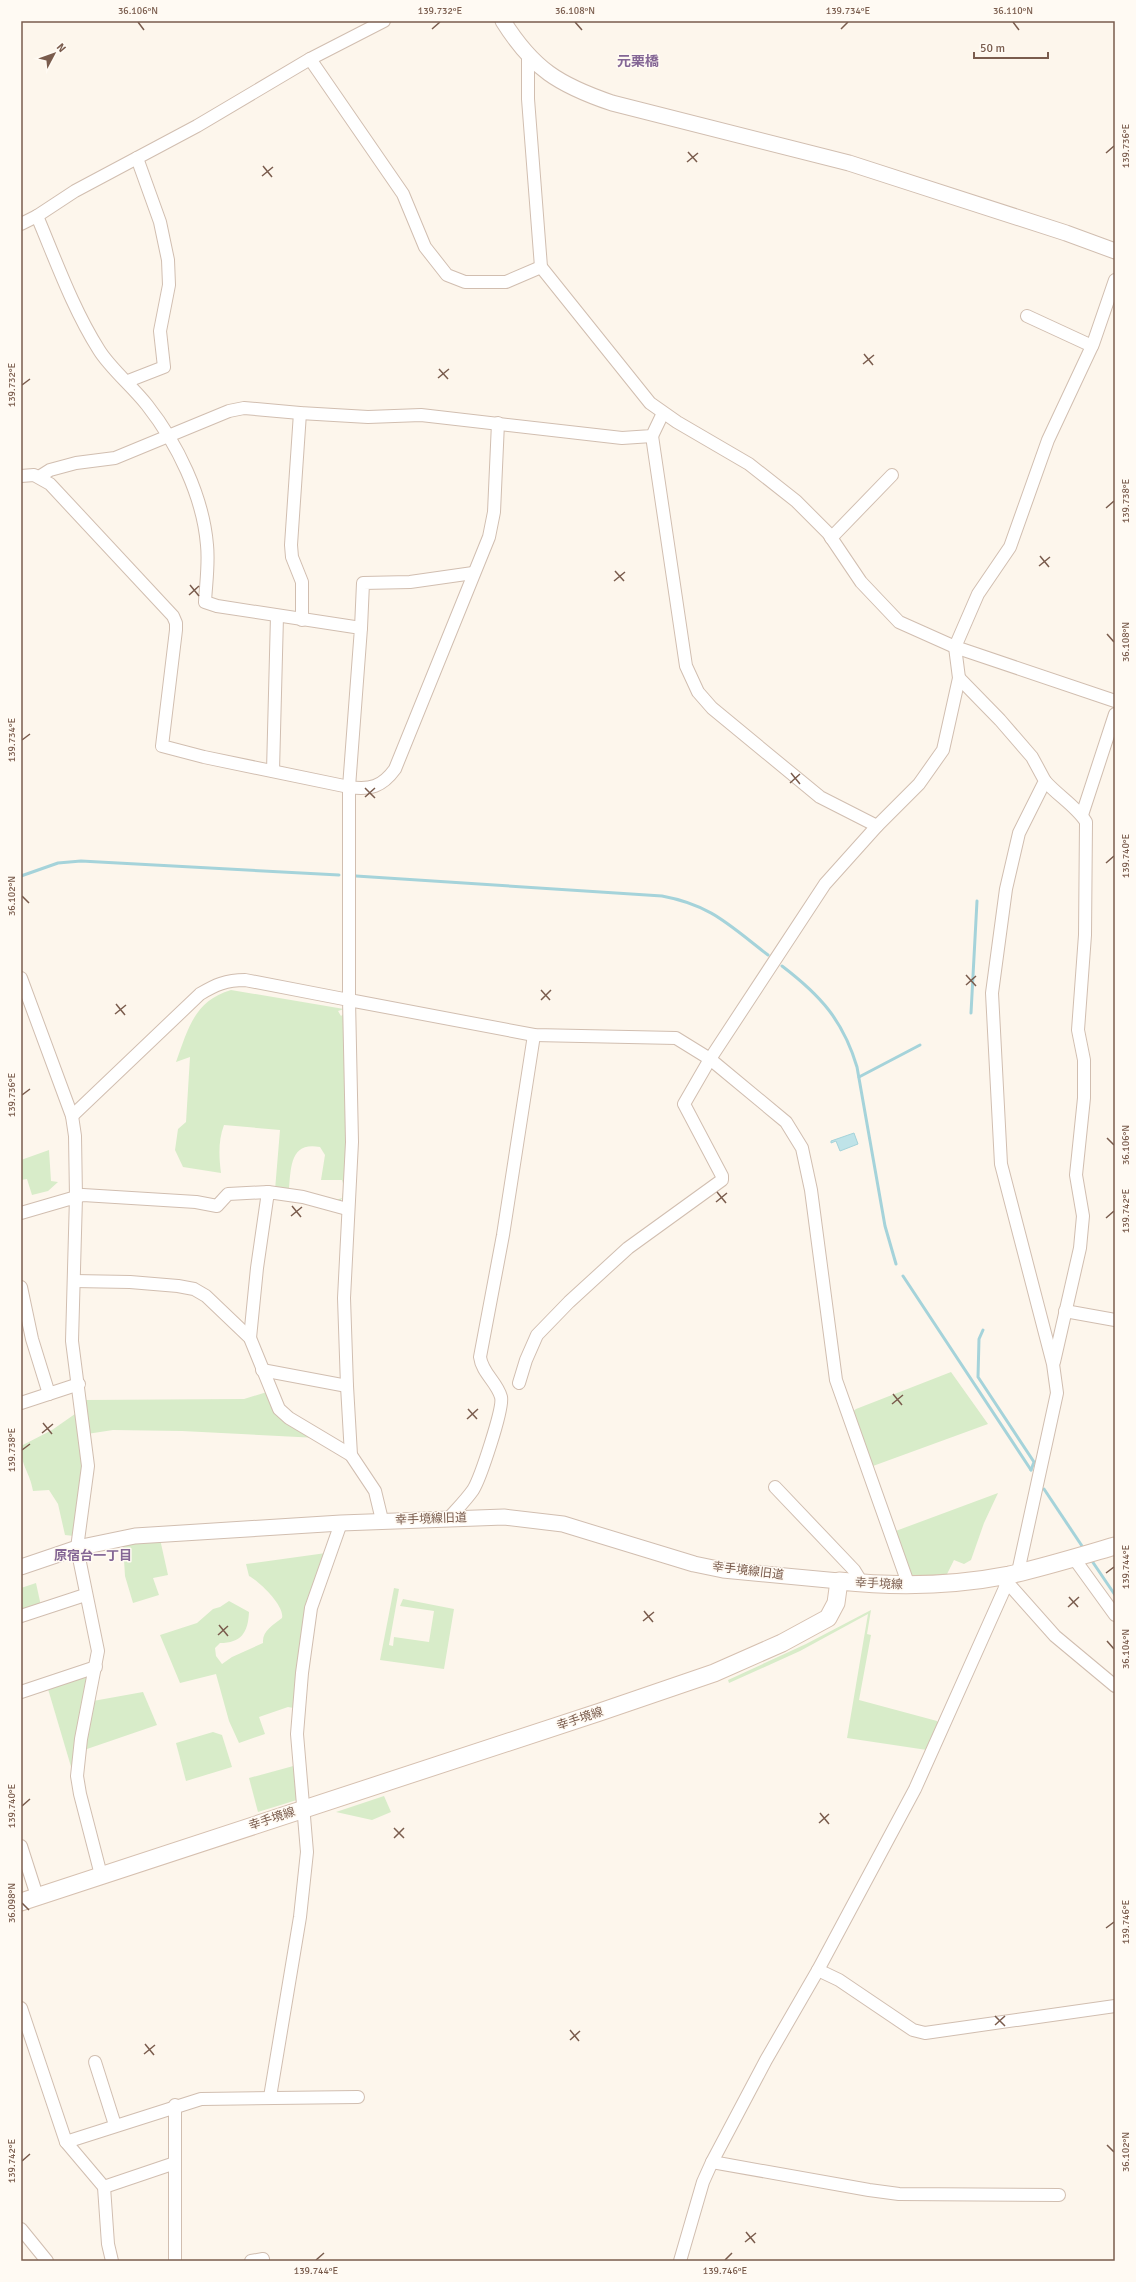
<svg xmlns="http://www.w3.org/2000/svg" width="1136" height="2282" viewBox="0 0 1136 2282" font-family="Signika,'Noto Sans JP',sans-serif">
<rect width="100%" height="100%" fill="#fdf6ec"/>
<g fill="#d8ecc9">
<path d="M231 990 344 1009 338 1011 341 1016 347 1011 349 1068 345 1195 339 1202 333 1201 342 1198 344 1187 342 1180H321L325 1155 320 1147C290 1141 291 1168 289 1189L286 1191 275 1190 280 1130 224 1125C218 1141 219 1157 221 1173L183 1167 175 1150 178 1129 186 1122 190 1057 176 1062C188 1029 194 1001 231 990Z"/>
<polygon points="49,1150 51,1181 58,1182 48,1191 32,1195 27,1179 21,1180 21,1160"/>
<polygon points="951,1372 988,1424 873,1466 877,1480 851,1413 856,1409"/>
<polygon points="267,1392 318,1438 182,1431 113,1430 87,1434 83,1400 244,1399"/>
<path d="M75 1414H78L85 1466 74 1536 65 1535 58 1504 49 1490 33 1491C30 1472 21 1467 21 1446L52 1430Z"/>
<polygon points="998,1493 984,1523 971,1560 964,1564 954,1560 947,1574 911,1577 893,1532"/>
<polygon points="160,1539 168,1575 153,1578 159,1595 133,1603 125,1576 123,1544"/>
<path d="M326 1553 294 1708 288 1707 259 1717 265 1734 239 1743 229 1721 216 1674 180 1683 160 1635 197 1623 213 1609 220 1607 229 1601 249 1612C248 1633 241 1643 220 1643L215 1648 216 1656 222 1664 232 1657 263 1643C262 1631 273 1625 282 1618 285 1606 259 1581 249 1576L246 1564Z"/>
<polygon points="36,1583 41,1606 21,1611 21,1588"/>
<polygon points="394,1588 399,1589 389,1645 393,1646 394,1637 429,1642 434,1611 400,1606 403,1599 454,1609 444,1669 380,1660"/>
<polygon points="871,1610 867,1634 871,1635 859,1700 937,1721 938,1723 927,1750 847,1738 868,1614 800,1651 729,1683 728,1680 806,1644"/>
<polygon points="88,1675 72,1770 48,1689"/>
<polygon points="143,1692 157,1725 87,1749 83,1747 93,1701"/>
<polygon points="213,1732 222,1735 232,1767 186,1781 176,1743"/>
<polygon points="297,1765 300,1799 258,1812 249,1778"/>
<polygon points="384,1796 391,1812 372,1820 336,1812"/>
</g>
<polygon fill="#bfe3e8" stroke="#a5d3da" points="854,1133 858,1144 840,1151 836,1141 831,1143 831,1141"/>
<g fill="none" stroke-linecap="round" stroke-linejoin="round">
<g stroke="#a5d3da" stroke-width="3">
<polyline points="21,876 58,863 81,861 339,875"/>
<path d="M356 876 662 896C711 905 729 925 768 955"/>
<path d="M782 966C820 995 843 1020 857 1067L885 1226 896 1264"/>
<polyline points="971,1013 977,901"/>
<polyline points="859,1077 920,1045"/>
<polyline points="903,1276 1031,1470"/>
<polyline points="983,1330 979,1339 978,1377 1034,1462 1031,1470"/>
<polyline points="1044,1489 1082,1546"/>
<polyline points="1092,1561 1115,1595"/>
</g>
<g stroke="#d1beb0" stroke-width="14">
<g id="minor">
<polyline points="528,55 528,99 541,267 650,403 677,422 749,464 796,501 828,533 861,582 899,622 955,647 1115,701"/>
<polyline points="310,59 403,194 425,247 447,275 465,282 506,282 541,267"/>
<path d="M37 216C56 261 73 309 99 350 110 368 133 387 147 405 177 443 203 496 207 545 209 564 206 583 205 602L217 606 361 628 349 787V1000L534 1035 676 1038 710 1059 786 1122 802 1148 811 1190 836 1380 909 1586"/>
<polyline points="21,224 37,216 75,191 197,126 310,59 384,21"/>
<polyline points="1027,316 1092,346"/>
<polyline points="128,381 164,367 160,331 169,285 168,260 160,222 137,158"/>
<polyline points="300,413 291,545 292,557 302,582 302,620"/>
<polyline points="652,436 686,666 698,692 712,708 820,797 877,826"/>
<path d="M21 476 34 475 50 484 173 616 176 623V630L162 746 204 757 349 787C370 790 382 787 395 769L489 537 494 512 498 423"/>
<polyline points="39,477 50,470 76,463 115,458 229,411 244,408 300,413 368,417 421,415 622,438 652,436 663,413"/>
<polyline points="831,538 892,475"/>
<polyline points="361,628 363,583 410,582 473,573"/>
<polyline points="959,678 1000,720 1032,757 1045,781 1019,833 1006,889 992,993 1001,1164 1053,1364 1057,1393 1018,1572"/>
<polyline points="273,771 277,616"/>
<path d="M1045 781C1057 795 1077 807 1086 822L1085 935 1078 1030 1084 1060V1098L1076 1175 1083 1216 1080 1248 1054 1362"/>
<polyline points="1082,815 1115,714"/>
<polyline points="21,978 72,1116 75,1136 76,1197 83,1195 196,1202 217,1206 228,1194 268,1192"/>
<path d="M72 1116 200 994C215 985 226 980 245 980L349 1000 352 1142 344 1298 347 1386 351 1455 375 1491 382 1520"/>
<polyline points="21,1213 76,1197 72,1341 88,1466 77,1548 98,1651 81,1739 77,1776 80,1794 101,1875"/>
<polyline points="74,1281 130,1282 178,1286 194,1289 206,1296 250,1338 279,1409 289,1418 351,1455"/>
<polyline points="21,1287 32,1339 49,1394"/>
<polyline points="1065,1311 1115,1320"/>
<polyline points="250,1338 257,1268 268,1192 303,1197 347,1209"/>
<polyline points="262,1370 347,1386"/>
<polyline points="519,1383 526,1360 537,1335 569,1302 628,1248 722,1180 722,1176 684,1104 710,1059 825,884 877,826 919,784 943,750 959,678 955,647 978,594 1010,547 1048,440 1093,344 1115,280"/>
<polyline points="21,1403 79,1384"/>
<polyline points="775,1487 854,1570 862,1583"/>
<path d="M449 1518C457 1509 466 1500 473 1490 480 1479 504 1408 501 1397 497 1382 482 1373 480 1357L503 1235 534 1035"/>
<polyline points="1073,1557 1115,1615"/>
<polyline points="1007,1582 1055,1636 1115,1686"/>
<polyline points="21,1616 85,1595"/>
<polyline points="21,1692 96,1667"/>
<polyline points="21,1846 37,1896"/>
<polyline points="818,1970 839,1980 913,2030 925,2033 1115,2006"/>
<polyline points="21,2008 66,2142 104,2187 108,2244 112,2261"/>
<polyline points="95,2062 115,2125"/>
<polyline points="270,2097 300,1917 307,1852 297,1734 302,1673 311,1608 341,1523"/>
<polyline points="175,2105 175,2261"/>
<polyline points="66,2142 201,2099 358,2097"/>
<polyline points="712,2162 869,2190 899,2194 1059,2195"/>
<polyline points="104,2187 175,2163"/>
<polyline points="21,2229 47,2261"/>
<polyline points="251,2261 263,2259"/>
<polyline points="680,2261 703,2182 712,2162 766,2060 818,1970 915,1789 1004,1590 1009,1575"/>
</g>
</g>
<g stroke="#d1beb0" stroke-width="17">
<g id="tertiary">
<path d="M503 21C533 69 559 85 612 103L849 163 1066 233 1115 251"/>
<polyline points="21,1567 77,1548 135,1536 341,1523 504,1517 563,1524 694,1564 723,1570 839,1581"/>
</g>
</g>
<g stroke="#d6c0b0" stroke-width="19">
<path id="secondary" d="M21 1902 600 1712 714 1673 782 1643 828 1618 836 1603 839 1581C896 1587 953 1586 1009 1575 1045 1567 1080 1556 1115 1546"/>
</g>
<use href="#minor" stroke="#fff" stroke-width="12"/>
<use href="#tertiary" stroke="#fff" stroke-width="15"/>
<use href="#secondary" stroke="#fff" stroke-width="17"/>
</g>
<path fill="none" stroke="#7a5c4d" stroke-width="1.5" d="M138 22 144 30M575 22 582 30M1013 22 1019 30M432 29 440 22M841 29 848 22M688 152 697 162M1106 153 1114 146M687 162 698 153M263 166 272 177M262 176 273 167M864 354 873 365M863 364 874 355M439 369 448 379M438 378 449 369M22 385 30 379M1106 508 1114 501M1040 556 1049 567M1039 566 1050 557M615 571 624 581M614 581 625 572M190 585 199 596M189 595 199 586M1107 634 1114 642M22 740 30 734M791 773 800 784M790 783 800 774M365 788 375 798M365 797 375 788M1106 863 1114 856M22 896 29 903M966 975 976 986M966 985 976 976M541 990 550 1000M541 1000 551 990M116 1004 125 1015M115 1014 126 1005M22 1095 30 1089M1107 1138 1114 1145M717 1192 726 1203M716 1202 727 1193M292 1206 301 1217M291 1216 302 1207M1106 1218 1114 1211M893 1394 902 1405M892 1404 903 1395M468 1409 477 1419M467 1419 478 1409M43 1423 52 1434M42 1433 53 1424M22 1450 30 1444M1106 1573 1114 1567M1069 1597 1078 1607M1068 1607 1079 1597M644 1611 653 1622M643 1621 654 1612M219 1625 228 1636M218 1635 228 1626M1107 1641 1114 1649M22 1806 30 1799M820 1813 829 1824M819 1823 829 1814M394 1828 404 1838M394 1838 404 1828M22 1903 29 1910M1106 1928 1114 1922M995 2016 1005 2026M995 2025 1005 2016M570 2030 579 2041M570 2040 580 2031M145 2044 154 2055M144 2054 155 2045M1107 2145 1114 2152M22 2161 30 2154M746 2232 755 2243M745 2242 756 2233M316 2260 324 2253M725 2260 732 2253"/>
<g text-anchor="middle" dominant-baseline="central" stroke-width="3" stroke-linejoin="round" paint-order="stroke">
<g font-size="12" fill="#7a5c4d" stroke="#fffaf3">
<text transform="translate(431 1519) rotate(-2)">幸手境線旧道</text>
<text transform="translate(748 1571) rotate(7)">幸手境線旧道</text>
<text transform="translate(879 1584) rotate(3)">幸手境線</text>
<text transform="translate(580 1719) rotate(-18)">幸手境線</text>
<text transform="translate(272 1819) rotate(-18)">幸手境線</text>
</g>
<g font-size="13" font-weight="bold" fill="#846695" stroke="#fffaf3">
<text x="93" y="1556">原宿台一丁目</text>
</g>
<g font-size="14" font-weight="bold" fill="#846695" stroke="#fffaf3">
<text x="638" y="61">元栗橋</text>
</g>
</g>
<rect width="1136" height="2282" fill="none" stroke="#fffaf3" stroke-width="44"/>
<g transform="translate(54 54) rotate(49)" stroke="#fffaf3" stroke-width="3" paint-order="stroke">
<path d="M0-3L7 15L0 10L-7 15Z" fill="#7a5c4d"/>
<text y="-6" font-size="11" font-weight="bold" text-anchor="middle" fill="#7a5c4d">N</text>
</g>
<path d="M974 52v6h74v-6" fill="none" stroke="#7a5c4d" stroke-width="2"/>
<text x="980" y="52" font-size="12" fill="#7a5c4d" stroke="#fffaf3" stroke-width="3" paint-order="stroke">50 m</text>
<rect x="22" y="22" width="1092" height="2238" fill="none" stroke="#7a5c4d" stroke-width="1.5"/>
<g font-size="10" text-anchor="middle" fill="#7a5c4d">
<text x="138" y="14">36.106°N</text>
<text x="440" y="14">139.732°E</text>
<text x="575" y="14">36.108°N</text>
<text x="848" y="14">139.734°E</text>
<text x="1013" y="14">36.110°N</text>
<text transform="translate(1125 146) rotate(-90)" y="4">139.736°E</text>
<text transform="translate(11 385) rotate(-90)" y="4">139.732°E</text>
<text transform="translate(1125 501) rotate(-90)" y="4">139.738°E</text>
<text transform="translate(1125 642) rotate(-90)" y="4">36.108°N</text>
<text transform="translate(11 740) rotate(-90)" y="4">139.734°E</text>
<text transform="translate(1125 856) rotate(-90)" y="4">139.740°E</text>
<text transform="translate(11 896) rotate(-90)" y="4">36.102°N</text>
<text transform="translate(11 1095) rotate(-90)" y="4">139.736°E</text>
<text transform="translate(1125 1145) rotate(-90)" y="4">36.106°N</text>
<text transform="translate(1125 1211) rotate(-90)" y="4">139.742°E</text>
<text transform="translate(11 1450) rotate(-90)" y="4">139.738°E</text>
<text transform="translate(1125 1567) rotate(-90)" y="4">139.744°E</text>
<text transform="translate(1125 1649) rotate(-90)" y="4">36.104°N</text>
<text transform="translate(11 1806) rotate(-90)" y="4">139.740°E</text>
<text transform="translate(11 1903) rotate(-90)" y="4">36.098°N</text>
<text transform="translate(1125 1922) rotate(-90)" y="4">139.746°E</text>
<text transform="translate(1125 2152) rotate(-90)" y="4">36.102°N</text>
<text transform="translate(11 2161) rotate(-90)" y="4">139.742°E</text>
<text x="316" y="2274">139.744°E</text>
<text x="725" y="2274">139.746°E</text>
</g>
</svg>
